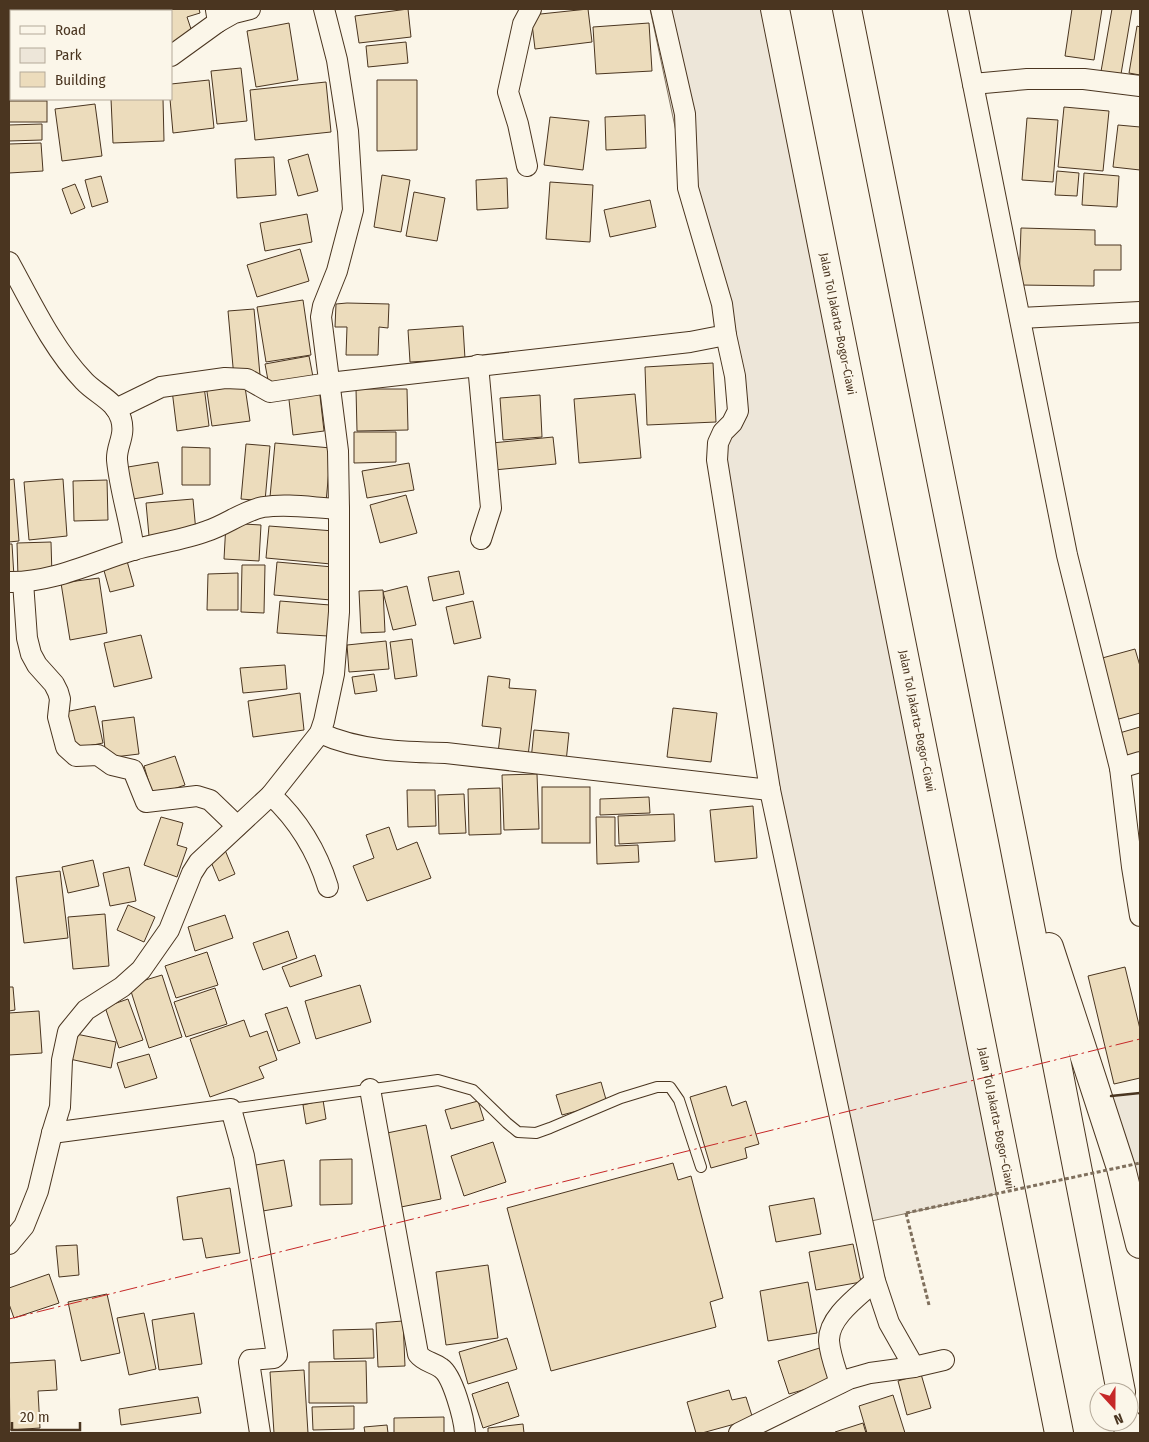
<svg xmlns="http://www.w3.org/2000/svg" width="1149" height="1442" viewBox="0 0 1149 1442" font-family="'Fira Sans Condensed',sans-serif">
<rect width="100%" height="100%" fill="#fbf6e9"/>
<g fill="#ede6d9" stroke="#887966">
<polygon points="650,9 775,9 1010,1191 862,1223 717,460 738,411 688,188"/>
<polygon points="1140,1093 1140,1221 1111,1096"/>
</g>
<g fill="#ecdcbc" stroke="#4a3520">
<rect x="111" y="9" width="31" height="2"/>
<polygon points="145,9 199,9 200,13 187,17 194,38 171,45 171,11 146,11"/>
<polygon points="408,9 411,37 359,43 355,16"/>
<polygon points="588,9 592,42 535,49 531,15"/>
<polygon points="1072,9 1102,9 1094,60 1065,56"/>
<polygon points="1112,9 1132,9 1120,80 1100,77"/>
<polygon points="289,23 298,80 256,87 247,31"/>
<polygon points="649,23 652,71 596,74 593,27"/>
<polygon points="1137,26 1140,27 1140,75 1129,73"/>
<polygon points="406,42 408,63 368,67 366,46"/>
<polygon points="241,68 247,121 217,124 211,71"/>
<polygon points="209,80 214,128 173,133 170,99 171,99 171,84"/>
<polygon points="377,80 417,80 417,150 377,151"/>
<polygon points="326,82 331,132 255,140 250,90"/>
<polygon points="111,99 163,99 164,141 113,143"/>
<rect x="9" y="101" width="38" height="21"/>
<polygon points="95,104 102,156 62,161 55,109"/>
<polygon points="1064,107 1109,111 1103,171 1058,167"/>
<polygon points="645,115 646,148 606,150 605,117"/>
<polygon points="550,117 589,121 583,170 544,165"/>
<polygon points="1027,118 1058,120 1053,182 1022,180"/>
<polygon points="42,124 42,140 9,141 9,125"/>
<polygon points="1118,125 1140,127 1140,170 1113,167"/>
<polygon points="41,143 43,171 9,173 9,144"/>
<polygon points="308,154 318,191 298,196 288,160"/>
<polygon points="274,157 276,195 237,198 235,159"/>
<polygon points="1057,171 1079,173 1077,196 1055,195"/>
<polygon points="1084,173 1119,176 1117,207 1082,205"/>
<polygon points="382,175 410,180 401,232 374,227"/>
<polygon points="101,176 108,202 92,207 85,180"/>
<polygon points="507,178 508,208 477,210 476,180"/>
<polygon points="550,182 593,185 590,242 546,239"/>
<polygon points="75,184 85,208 71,214 62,189"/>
<polygon points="414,192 445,198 437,241 406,236"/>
<polygon points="650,200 656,227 610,237 604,210"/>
<polygon points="307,214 312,242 265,251 260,223"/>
<polygon points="1021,228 1095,230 1095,245 1121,245 1121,270 1094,270 1094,286 1019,285"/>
<polygon points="300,249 309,281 257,297 247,265"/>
<polygon points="303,300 311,355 266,362 257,307"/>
<polygon points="347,303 389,304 388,328 379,327 378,355 346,355 347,327 335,327 336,304"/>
<polygon points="254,309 260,375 234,378 228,311"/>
<polygon points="463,326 465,359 410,362 408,330"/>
<polygon points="309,356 314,382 270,391 265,364"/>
<polygon points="713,363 716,422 647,425 645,367"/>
<polygon points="244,380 250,421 212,426 206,385"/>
<polygon points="204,386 209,426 177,431 172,390"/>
<polygon points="319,387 324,431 293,435 288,391"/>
<polygon points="356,389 407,389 408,430 357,431"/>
<polygon points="635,394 641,458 579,463 574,399"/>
<polygon points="540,395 542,437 503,440 500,398"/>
<polygon points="354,432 396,432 396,462 354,463"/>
<polygon points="553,437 556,464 494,470 492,443"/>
<polygon points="275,443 331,448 326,502 270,497"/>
<polygon points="246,444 270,446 265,501 241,499"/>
<polygon points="182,447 210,448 210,485 182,485"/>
<polygon points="158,462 163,494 127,500 122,468"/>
<polygon points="409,463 414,490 367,498 362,471"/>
<polygon points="14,479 19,541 9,542 9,480"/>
<polygon points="63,479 67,536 29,540 24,482"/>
<polygon points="107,480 108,520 74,521 73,481"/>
<polygon points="406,495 417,533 380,543 370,505"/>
<polygon points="193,499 196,532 149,536 146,503"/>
<polygon points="226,523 261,525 259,561 224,559"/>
<polygon points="269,526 334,531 331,564 266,558"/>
<polygon points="51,542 52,576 18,577 17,543"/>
<polygon points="9,544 12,544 14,577 9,578"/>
<polygon points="127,561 134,586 110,592 103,567"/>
<polygon points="277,562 333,567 331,600 274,595"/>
<polygon points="242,565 265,565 264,613 241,612"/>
<polygon points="459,571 464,594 433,601 428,577"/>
<polygon points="238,573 238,610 207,610 208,574"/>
<polygon points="99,578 107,633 70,640 61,583"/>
<polygon points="407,586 416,625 393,630 383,592"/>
<polygon points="383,590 385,632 361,633 359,591"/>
<polygon points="280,601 330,605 328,636 277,633"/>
<polygon points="473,601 481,638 454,644 446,607"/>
<polygon points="141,635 152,678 114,687 104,643"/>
<polygon points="412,639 417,676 395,679 390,642"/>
<polygon points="386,641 389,669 349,672 347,645"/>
<polygon points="1135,649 1140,666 1140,713 1112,721 1095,660"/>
<polygon points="285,665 287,689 243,693 240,668"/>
<polygon points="374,674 377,691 355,694 352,677"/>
<polygon points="488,676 510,679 509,688 536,690 528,756 498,753 501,728 482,726"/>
<polygon points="300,693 304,730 253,737 248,701"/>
<polygon points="95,706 103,743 73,749 65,712"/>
<polygon points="673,708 717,713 711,762 667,757"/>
<polygon points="134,717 139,754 106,758 102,721"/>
<polygon points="1140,727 1140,755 1123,760 1116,734"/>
<polygon points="534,730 569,733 566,762 531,760"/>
<polygon points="175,756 185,785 153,796 144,766"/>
<polygon points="537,774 539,829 504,830 502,775"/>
<rect x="542" y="787" width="48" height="56"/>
<polygon points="500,788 501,834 469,835 468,789"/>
<polygon points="407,790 435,790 436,826 408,827"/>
<polygon points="464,794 466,833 439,834 438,795"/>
<polygon points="649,797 650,813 600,815 600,799"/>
<polygon points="753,806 757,858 715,862 710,810"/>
<polygon points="674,814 675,841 619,844 618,816"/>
<polygon points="161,817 183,823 177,845 187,848 177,877 144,865"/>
<polygon points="596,817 615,817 615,846 638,845 639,862 597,864"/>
<polygon points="389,827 397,850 417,842 431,878 367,901 353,866 374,858 366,835"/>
<polygon points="225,850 235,874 219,881 209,857"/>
<polygon points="93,860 99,886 68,893 62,867"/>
<polygon points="129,867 136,901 110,906 103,873"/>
<polygon points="60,871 68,938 24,943 16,877"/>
<polygon points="128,905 155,917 144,942 117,930"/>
<polygon points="105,914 109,966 73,969 68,917"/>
<polygon points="225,915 233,938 195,951 188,927"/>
<polygon points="288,931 297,958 263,970 253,943"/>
<polygon points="207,952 218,985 176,998 165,966"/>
<polygon points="315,955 322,976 290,987 282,967"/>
<polygon points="1125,967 1140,1029 1140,1078 1114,1084 1088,976"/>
<polygon points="162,975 182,1037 149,1048 129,985"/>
<polygon points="360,985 371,1022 316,1039 305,1001"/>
<polygon points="9,987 13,987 15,1010 9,1011"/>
<polygon points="215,988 227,1024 186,1037 174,1002"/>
<polygon points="128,999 143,1040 119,1048 105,1007"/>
<polygon points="287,1007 300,1043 278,1051 265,1014"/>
<polygon points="39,1011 42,1053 9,1055 9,1013"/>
<polygon points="244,1020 250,1037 267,1031 277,1060 259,1067 264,1078 210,1097 190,1039"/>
<polygon points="71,1033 116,1042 111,1068 65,1058"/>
<polygon points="149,1054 157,1078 125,1088 117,1063"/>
<polygon points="601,1082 607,1103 562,1115 556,1095"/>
<polygon points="726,1086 732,1106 746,1101 759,1144 745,1148 747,1158 711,1168 690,1097"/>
<polygon points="323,1100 326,1119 306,1124 303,1105"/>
<polygon points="478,1101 484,1120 451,1129 445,1110"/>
<polygon points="426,1125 441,1199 401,1207 387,1133"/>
<polygon points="493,1142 506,1182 464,1196 451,1156"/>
<polygon points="352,1159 352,1204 320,1205 320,1160"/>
<polygon points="284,1160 292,1206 257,1212 250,1166"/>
<polygon points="673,1163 678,1180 691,1176 723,1298 710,1302 716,1327 551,1371 507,1208"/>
<polygon points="230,1188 240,1253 206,1258 202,1238 183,1240 177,1197"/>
<polygon points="814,1198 821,1234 776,1242 769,1206"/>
<polygon points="853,1244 861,1282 816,1290 809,1252"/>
<polygon points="77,1245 79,1275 59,1277 56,1246"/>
<polygon points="488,1265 498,1338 446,1345 436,1272"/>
<polygon points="49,1274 59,1303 14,1318 9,1304 9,1288"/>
<polygon points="808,1282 817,1333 768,1341 760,1291"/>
<polygon points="107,1294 120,1353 81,1361 68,1302"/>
<polygon points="144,1313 156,1369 129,1375 117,1318"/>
<polygon points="194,1313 202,1364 159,1370 152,1320"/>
<polygon points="403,1321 405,1366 378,1367 376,1323"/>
<polygon points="373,1329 374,1358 334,1359 333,1330"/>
<polygon points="507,1338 517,1369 468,1384 459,1352"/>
<polygon points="826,1346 837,1380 789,1394 778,1361"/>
<polygon points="55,1360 57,1390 38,1391 40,1428 10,1430 9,1363"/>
<polygon points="366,1361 367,1403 309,1403 309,1362"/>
<polygon points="304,1370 308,1433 274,1433 270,1372"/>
<polygon points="921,1374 931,1408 907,1415 898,1381"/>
<polygon points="508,1382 519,1416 483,1428 472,1394"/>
<polygon points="729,1390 732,1400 746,1397 753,1419 702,1433 696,1433 687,1402"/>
<polygon points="893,1395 905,1433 867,1433 859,1406"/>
<polygon points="198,1397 201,1413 121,1425 119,1409"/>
<polygon points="354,1406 354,1429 313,1430 312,1407"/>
<polygon points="444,1417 444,1433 394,1433 394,1418"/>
<polygon points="863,1423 866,1433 835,1433 835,1432"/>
<polygon points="523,1424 524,1433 488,1433 488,1428"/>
<polygon points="387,1425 388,1433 365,1433 364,1427"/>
</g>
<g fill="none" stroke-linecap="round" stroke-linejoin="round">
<g stroke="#4a3520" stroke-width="12">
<polyline id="service" points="231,1109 438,1080 473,1090 507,1123 518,1132 536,1133 550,1128 621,1098 657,1087 670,1087 679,1100 701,1167"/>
</g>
<g stroke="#4a3520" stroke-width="22">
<g id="minor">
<polyline points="958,9 1067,555 1120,768 1132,867 1140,916"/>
<polyline points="216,10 218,22 234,13 250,9"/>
<polyline points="171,56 218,22"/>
<polyline points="9,83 11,83"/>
<polyline points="973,84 1027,79 1084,79 1140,86"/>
<polyline points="527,166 518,124 508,92 523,24 531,9"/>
<path d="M9 262C31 302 53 349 84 381 96 394 116 401 121 419 126 436 116 446 117 460 120 491 130 520 134 550"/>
<polyline points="1020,318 1140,312"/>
<polyline points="726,335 735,376 738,411 732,423 723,432 718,443 717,460 770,790 875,1281 889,1323 914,1367"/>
<polyline points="478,365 491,508 481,539"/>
<polyline points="116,409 161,387 225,378 247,379 270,392 329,383 690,342 726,335 722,304 688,188 685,114 661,9"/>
<path d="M9 582C52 583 93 562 133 550 158 543 183 540 207 531 226 525 243 511 263 507 288 503 314 508 339 509"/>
<polyline points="23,582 27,638 31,654 37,665 54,684 58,692 60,699 58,717 66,747 76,756 98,755 112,765 133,770 146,802 197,796 210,800 237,826"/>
<path d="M320 733C359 751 404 752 446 753L770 790"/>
<polyline points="1120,768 1140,762"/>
<path d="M271 795C298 820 317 851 328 887"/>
<path d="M370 1089 418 1354C424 1362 433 1362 441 1368 453 1376 464 1419 465 1433"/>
<polyline points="52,1133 231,1109 244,1156 277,1355 274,1358 250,1360 249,1362 260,1433"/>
<polyline points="9,1244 24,1226 38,1191 52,1133 60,1107 62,1060 68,1032 86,1010 122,987 141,970 169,930 192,873 199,862 271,795 320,733 324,721 334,674 339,612 339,509 338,451 321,317 323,306 337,271 353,210 348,131 337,60 324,9"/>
<path d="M840 1383C836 1370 830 1355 829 1341 828 1317 859 1296 875 1281"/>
<polyline points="739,1433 849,1379 870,1373 914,1367 944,1360"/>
</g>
</g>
<g stroke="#4a3520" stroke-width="30">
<g id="motorway">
<path id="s1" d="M775 9 1059 1433"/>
<polyline points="847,9 1012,834 1121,1392"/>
<polyline points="1049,947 1121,1168 1140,1244"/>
<polyline points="1127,1422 1129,1433"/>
</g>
</g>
<polyline stroke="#7f6f5c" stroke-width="3" stroke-dasharray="4 2.5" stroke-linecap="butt" points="906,1213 929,1305"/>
<use href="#service" stroke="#fbf6e9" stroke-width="10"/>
<use href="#minor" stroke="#fbf6e9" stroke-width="20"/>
<use href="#motorway" stroke="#fbf6e9" stroke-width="28"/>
<polyline stroke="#7f6f5c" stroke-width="3" stroke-dasharray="4 2.5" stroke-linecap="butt" points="906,1213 1140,1163"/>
<polyline stroke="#4a3520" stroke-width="2.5" points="1111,1096 1140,1093"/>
<polyline stroke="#c62828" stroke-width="1" stroke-dasharray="18 4 2.5 4" stroke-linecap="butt" points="9,1319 1140,1039"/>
</g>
<g text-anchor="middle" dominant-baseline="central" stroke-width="4" stroke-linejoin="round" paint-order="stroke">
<g font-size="12" fill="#4a3520" stroke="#fbf6e9">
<text stroke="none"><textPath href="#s1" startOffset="321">Jalan Tol Jakarta–Bogor–Ciawi</textPath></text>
<text stroke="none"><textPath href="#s1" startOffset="726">Jalan Tol Jakarta–Bogor–Ciawi</textPath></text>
<text stroke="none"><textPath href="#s1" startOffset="1131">Jalan Tol Jakarta–Bogor–Ciawi</textPath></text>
</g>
</g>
<rect width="1149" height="1442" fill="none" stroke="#4a3520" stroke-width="20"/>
<rect x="10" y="10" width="162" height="90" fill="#fbf6e9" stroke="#b4a999"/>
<rect x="20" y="26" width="25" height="8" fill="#fbf6e9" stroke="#b4a999"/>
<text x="55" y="35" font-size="15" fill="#4a3520">Road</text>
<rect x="20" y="48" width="25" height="15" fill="#ede6d9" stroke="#b4a999"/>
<text x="55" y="60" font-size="15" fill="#4a3520">Park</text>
<rect x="20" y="72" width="25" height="15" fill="#ecdcbc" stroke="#b4a999"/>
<text x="55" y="85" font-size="15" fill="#4a3520">Building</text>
<g transform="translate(1114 1407) rotate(159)"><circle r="24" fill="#fbf6e9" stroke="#b4a999"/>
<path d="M0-4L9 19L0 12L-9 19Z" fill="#c62828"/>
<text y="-8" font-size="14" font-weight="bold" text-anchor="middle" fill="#4a3520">N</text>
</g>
<path d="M12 1422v8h68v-8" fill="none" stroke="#4a3520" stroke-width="2.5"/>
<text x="20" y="1422" font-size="15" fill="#4a3520" stroke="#fbf6e9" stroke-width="4" paint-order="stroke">20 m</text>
</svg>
